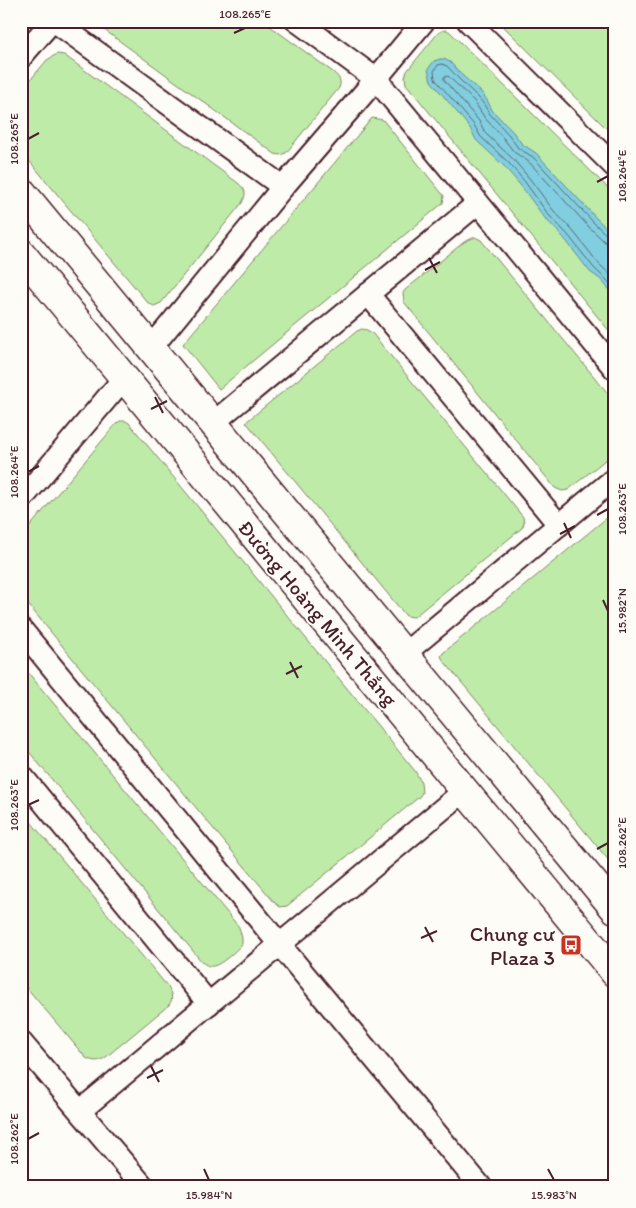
<svg xmlns="http://www.w3.org/2000/svg" width="636" height="1208" viewBox="0 0 636 1208" font-family="Itim,sans-serif">
<rect width="100%" height="100%" fill="#fdfcf7"/>
<filter id="ink" filterUnits="userSpaceOnUse"><feTurbulence type="fractalNoise" baseFrequency=".02" numOctaves="2"/><feDisplacementMap in="SourceGraphic" scale="10" xChannelSelector="R" yChannelSelector="G"/><feConvolveMatrix kernelMatrix="1 2 1 2 8 2 1 2 1" color-interpolation-filters="sRGB"/></filter>
<g filter="url(#ink)">
<g fill="#beeba8" stroke="#84856a">
<path d="M92 21H263L333 72C339 77 342 81 339 88L286 153 280 155 275 154Z"/>
<polygon points="498,21 615,21 615,137"/>
<polygon points="444,30 447,30 450,32 615,195 615,338 406,84 405,77 407,71 438,33"/>
<path d="M57 54 64 55 238 183C246 190 247 193 242 203L161 303 154 306 148 303 21 151V91L47 60Z"/>
<polygon points="372,118 383,120 444,196 443,203 219,389 183,344"/>
<polygon points="475,237 481,240 615,402 615,452 568,490 562,491 555,488 404,302 403,293 405,290 464,242"/>
<polygon points="362,329 367,330 372,333 523,517 524,523 522,528 414,617 406,616 246,422 357,331"/>
<polygon points="120,421 126,421 129,423 415,771 421,782 422,793 419,797 287,906 280,907 274,902 21,596 21,537 117,423"/>
<polygon points="615,511 615,868 443,660 441,656 443,653"/>
<path d="M21 664 239 927 242 938V944C237 950 221 965 213 966 209 967 206 965 202 962L21 742Z"/>
<path d="M21 810 168 987C171 994 174 998 169 1005L106 1057C99 1062 94 1062 86 1058L21 981Z"/>
</g>
<polygon fill="#80cedf" stroke="#6a8897" points="440,59 444,59 450,62 463,76 482,93 487,100 492,110 513,132 522,144 536,153 597,219 615,236 615,296 600,279 590,272 564,238 544,217 521,186 504,166 476,140 470,128 431,81 428,69 434,61"/>
<g fill="none" stroke-linecap="round" stroke-linejoin="round">
<g stroke="#606573" stroke-width="1">
<polyline points="615,239 610,238 594,223 533,157 518,148 509,135 489,113 483,103 478,97 460,80 447,66 442,64 438,65 434,71 435,79 474,125 481,137 508,162 525,182 548,214 568,235 594,268 615,288"/>
<polyline points="615,245 610,245 605,242 589,227 529,162 514,152 504,139 484,117 474,101 448,76 444,77 444,80 479,121 486,134 512,158 530,179 553,210 573,231 599,264 615,279"/>
</g>
<g stroke="#4a1f2b" stroke-width="25">
<g id="minor">
<polyline points="54,21 283,187"/>
<polyline points="297,21 376,79 615,369"/>
<polyline points="468,21 615,167"/>
<polyline points="21,57 52,21"/>
<polyline points="368,294 559,525"/>
<polyline points="151,348 283,187 376,79 424,21"/>
<polyline points="213,423 478,203"/>
<polyline points="21,500 124,378"/>
<polyline points="21,629 280,945 481,1187"/>
<polyline points="404,654 615,478"/>
<polyline points="21,775 209,1004"/>
<polyline points="21,1042 144,1187"/>
<polyline points="80,1111 464,791"/>
</g>
</g>
<g stroke="#4a1f2b" stroke-width="31">
<g id="major">
<polyline points="21,191 615,909"/>
<polyline points="21,253 615,973"/>
</g>
</g>
<use href="#minor" stroke="#fdfcf7" stroke-width="21"/>
<use href="#major" stroke="#fdfcf7" stroke-width="28"/>
</g>
</g>
<path fill="none" stroke="#4a1f2b" stroke-width="2" d="M234 33 245 28M28 139 39 133M597 182 608 176M429 258 437 273M425 270 440 262M155 397 163 413M151 409 167 401M28 472 39 466M597 515 608 509M564 523 571 538M560 534 575 526M603 600 608 611M290 662 298 678M286 674 302 666M28 805 39 800M597 849 608 843M425 927 433 942M421 938 437 931M151 1066 159 1082M147 1078 163 1070M28 1139 39 1133M204 1169 209 1180M548 1169 554 1180"/>
<defs>
<g id="bus-square" transform="scale(1.125)"><rect x="-9" y="-9" width="18" height="18" rx="4" fill="#c8321e" stroke="#fdfcf7"/><path d="M-5-6H5V4H4V6H2V4H-2V6H-4V4H-5ZM-3.5-4V0h7V-4ZM-3.5 1.2v1.5H-2V1.2ZM2 1.2v1.5H3.5V1.2Z" fill="#fff"/></g>
</defs>
<g fill-rule="evenodd">
<use href="#bus-square" x="571" y="945"/>
</g>
<g text-anchor="middle" dominant-baseline="central" stroke-width="4" stroke-linejoin="round" paint-order="stroke">
<g font-size="21" fill="#4a1f2b" stroke="#fdfcf7">
<text transform="translate(318 613) rotate(50)">Đường Hoàng Minh Thắng</text>
</g>
<g font-size="21" fill="#4a1f2b" stroke="#fdfcf7" text-anchor="end">
<text x="555" y="933">Chung cư<tspan x="555" dy="24">Plaza 3</tspan></text>
</g>
</g>
<rect width="636" height="1208" fill="none" stroke="#fdfcf7" stroke-width="55"/>
<rect x="28" y="28" width="580" height="1152" fill="none" stroke="#4a1f2b" stroke-width="2"/>
<g font-size="12" text-anchor="middle" fill="#4a1f2b">
<text x="245" y="18">108.265°E</text>
<text transform="translate(14 139) rotate(-90)" y="4">108.265°E</text>
<text transform="translate(622 176) rotate(-90)" y="4">108.264°E</text>
<text transform="translate(14 472) rotate(-90)" y="4">108.264°E</text>
<text transform="translate(622 509) rotate(-90)" y="4">108.263°E</text>
<text transform="translate(622 611) rotate(-90)" y="4">15.982°N</text>
<text transform="translate(14 805) rotate(-90)" y="4">108.263°E</text>
<text transform="translate(622 843) rotate(-90)" y="4">108.262°E</text>
<text transform="translate(14 1139) rotate(-90)" y="4">108.262°E</text>
<text x="209" y="1199">15.984°N</text>
<text x="554" y="1199">15.983°N</text>
</g>
</svg>
